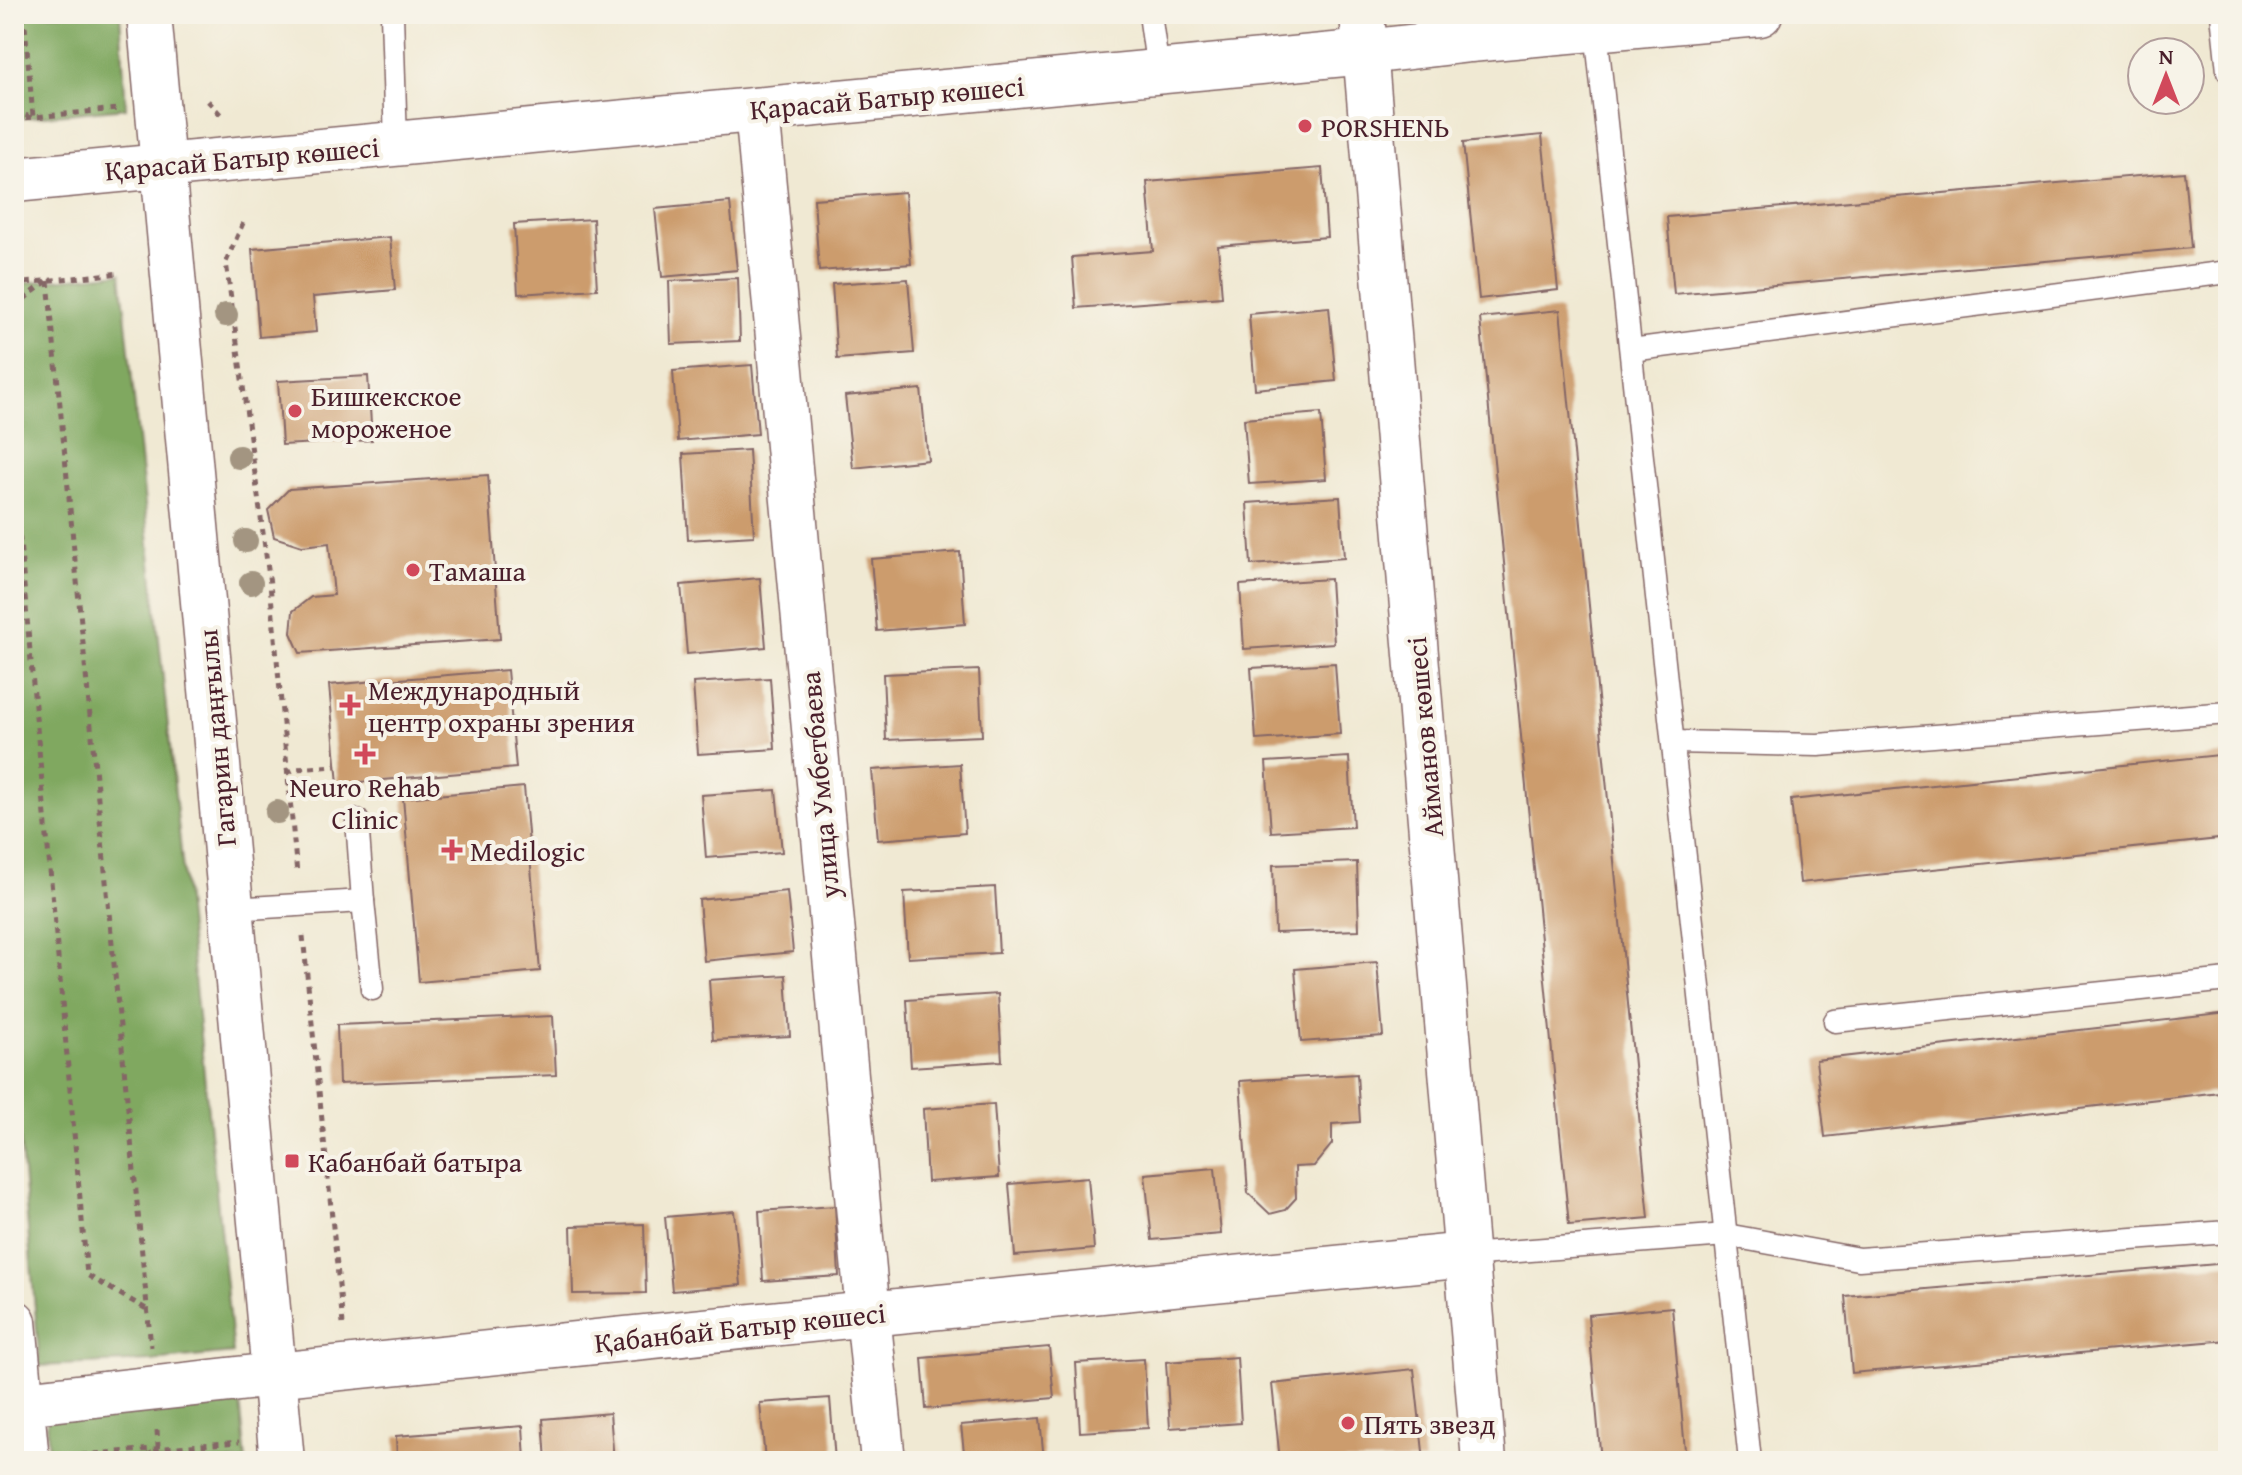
<svg xmlns="http://www.w3.org/2000/svg" width="2242" height="1475" viewBox="0 0 2242 1475" font-family="'Gentium Book Plus',serif">
<rect width="100%" height="100%" fill="#f7f3e8"/>
<filter id="ink" filterUnits="userSpaceOnUse"><feTurbulence type="fractalNoise" baseFrequency=".0125" numOctaves="2"/><feDisplacementMap in="SourceGraphic" scale="16" xChannelSelector="R" yChannelSelector="G"/><feConvolveMatrix kernelMatrix="1 2 1 2 8 2 1 2 1" color-interpolation-filters="sRGB"/></filter>
<filter id="wash" filterUnits="userSpaceOnUse"><feTurbulence type="fractalNoise" baseFrequency=".006" numOctaves="4" result="noise"/><feDisplacementMap in="SourceGraphic" scale="32" xChannelSelector="R" yChannelSelector="G"/><feGaussianBlur stdDeviation="1.8" result="paint"/><feColorMatrix in="noise" values="0 0 0 0 0 0 0 0 0 0 0 0 0 0 0 0 0 1.4 0 .05"/><feComposite in="paint" operator="in"/></filter>
<g filter="url(#wash)">
<rect width="100%" height="100%" fill="#f0e9d3"/>
<g fill="#80a860" stroke="#656446" stroke-width="2">
<polygon points="14,14 120,14 126,108 14,119"/>
<polygon points="121,273 233,1353 152,1361 40,1366 14,1069 14,284"/>
<polygon points="240,1401 246,1461 49,1461 47,1418 155,1402"/>
</g>
<g id="blocks">
<g fill="#cc9c6d">
<polygon points="1542,135 1558,290 1479,299 1463,143"/>
<polygon points="1322,168 1327,237 1218,246 1222,297 1076,308 1072,257 1153,251 1147,182"/>
<polygon points="2184,172 2191,248 1674,294 1667,217"/>
<polygon points="905,192 911,264 819,271 814,199"/>
<polygon points="730,202 737,270 662,277 655,209"/>
<polygon points="593,219 597,289 518,294 514,224"/>
<polygon points="390,237 395,290 313,297 316,332 259,337 252,249"/>
<polygon points="738,278 740,341 671,344 669,281"/>
<polygon points="908,279 914,353 837,359 832,284"/>
<polygon points="1329,307 1336,381 1255,389 1249,314"/>
<polygon points="1560,310 1649,1218 1569,1225 1480,318"/>
<polygon points="752,365 758,434 678,441 673,371"/>
<polygon points="368,376 372,440 282,445 278,381"/>
<polygon points="921,389 928,460 853,468 845,396"/>
<polygon points="1321,413 1326,479 1249,484 1244,419"/>
<polygon points="749,450 754,536 688,540 683,454"/>
<polygon points="488,475 500,639 300,653 291,633 293,611 311,597 334,595 329,543 302,546 274,537 268,510 289,489"/>
<polygon points="1340,497 1344,558 1251,565 1247,503"/>
<polygon points="960,552 965,624 877,631 871,559"/>
<polygon points="760,578 766,647 687,654 681,585"/>
<polygon points="1330,579 1334,643 1244,649 1240,585"/>
<polygon points="1335,663 1340,734 1256,740 1251,668"/>
<polygon points="507,670 516,768 338,784 329,685"/>
<polygon points="979,670 982,736 886,740 883,674"/>
<polygon points="770,678 775,749 698,754 693,683"/>
<polygon points="2228,754 2228,838 1800,883 1791,800"/>
<polygon points="1349,757 1353,827 1271,832 1266,762"/>
<polygon points="960,764 965,833 878,840 872,770"/>
<polygon points="524,787 540,971 419,982 403,798"/>
<polygon points="776,790 782,852 706,858 701,795"/>
<polygon points="1357,862 1359,930 1275,933 1273,865"/>
<polygon points="995,887 999,953 908,958 904,892"/>
<polygon points="787,891 793,952 704,961 699,900"/>
<polygon points="1377,962 1383,1036 1301,1042 1295,969"/>
<polygon points="786,975 790,1036 713,1040 709,980"/>
<polygon points="998,994 1002,1061 911,1067 907,1000"/>
<polygon points="2228,1013 2228,1091 1825,1137 1816,1060"/>
<polygon points="553,1016 556,1075 339,1084 337,1025"/>
<polygon points="1357,1074 1360,1122 1332,1124 1332,1144 1314,1166 1295,1167 1296,1198 1285,1210 1270,1214 1248,1193 1240,1081"/>
<polygon points="994,1104 999,1177 927,1182 923,1109"/>
<polygon points="1215,1168 1221,1234 1152,1240 1145,1174"/>
<polygon points="1088,1177 1094,1249 1015,1256 1009,1184"/>
<polygon points="835,1206 839,1276 763,1281 759,1211"/>
<polygon points="734,1211 741,1285 672,1291 665,1217"/>
<polygon points="644,1224 646,1293 573,1294 571,1226"/>
<polygon points="2228,1263 2228,1340 1852,1373 1845,1296"/>
<polygon points="1672,1307 1686,1461 1601,1461 1588,1315"/>
<polygon points="1049,1347 1054,1398 926,1409 922,1358"/>
<polygon points="1237,1357 1241,1423 1170,1428 1166,1362"/>
<polygon points="1144,1359 1148,1428 1080,1432 1076,1363"/>
<polygon points="1414,1369 1424,1461 1280,1461 1272,1384"/>
<polygon points="830,1398 835,1461 765,1461 760,1403"/>
<polygon points="610,1413 614,1461 546,1461 543,1419"/>
<polygon points="1040,1418 1044,1461 965,1461 961,1425"/>
<polygon points="523,1426 525,1461 397,1461 396,1436"/>
</g>
</g>
</g>
<g filter="url(#ink)">
<use href="#blocks" fill-opacity="0" stroke="#846666" stroke-width="2"/>
<g fill="none" stroke-linecap="round" stroke-linejoin="round">
<g stroke="#846666" stroke-width="25">
<g id="lane">
<polyline points="392,14 396,144"/>
<polyline points="1150,14 1158,71"/>
<polyline points="2222,14 2228,71"/>
<polyline points="1596,30 1750,1461"/>
<polyline points="1631,350 2228,272"/>
<polyline points="1673,742 1818,745 2228,713"/>
<polyline points="363,901 372,989"/>
<polyline points="231,909 363,901 357,820"/>
<polyline points="1835,1021 2228,980"/>
<polyline points="1467,1255 1726,1235 1859,1259 2228,1232"/>
</g>
</g>
<g stroke="#846666" stroke-width="47">
<g id="street">
<polyline points="1362,14 1484,1461"/>
<polyline points="757,110 868,1314 883,1461"/>
<polyline points="14,1404 274,1375 868,1314 1467,1255"/>
</g>
</g>
<g stroke="#846666" stroke-width="47">
<g id="secondary">
<polyline points="149,14 282,1461"/>
<polyline points="14,180 1366,52 1470,40 1760,14"/>
<polyline points="14,1322 27,1461"/>
</g>
</g>
<g stroke="#846666" stroke-width="5" stroke-dasharray="6 6" stroke-linecap="butt">
<polyline points="24,14 33,117"/>
<polyline points="208,101 221,115"/>
<polyline points="14,112 28,116"/>
<polyline points="14,119 117,109"/>
<polyline points="243,223 226,262 270,584 297,874"/>
<polyline points="48,281 151,1347"/>
<polyline points="14,284 121,273"/>
<polyline points="14,307 47,281"/>
<polyline points="14,476 87,1275 148,1310"/>
<polyline points="287,773 296,769 336,766"/>
<polyline points="303,936 343,1324"/>
<polyline points="157,1430 159,1461"/>
<polyline points="70,1456 239,1442"/>
<polyline points="137,1461 154,1452"/>
</g>
<use href="#lane" stroke="#fff" stroke-width="22"/>
<use href="#street" stroke="#fff" stroke-width="44"/>
<use href="#secondary" stroke="#fff" stroke-width="44"/>
</g>
<g fill="#a39581">
<circle cx="226" cy="315" r="12"/>
<circle cx="239" cy="457" r="12"/>
<circle cx="246" cy="541" r="12"/>
<circle cx="251" cy="583" r="12"/>
<circle cx="277" cy="812" r="12"/>
</g>
</g>
<g fill="#d1495b" stroke="#f7f3e8" stroke-width="3">
<circle cx="1305" cy="126" r="8"/>
<circle cx="295" cy="411" r="8"/>
<circle cx="413" cy="570" r="8"/>
<path d="M346 693h8v8h8v8h-8v8h-8v-8h-8v-8h8z"/>
<path d="M361 742h8v8h8v8h-8v8h-8v-8h-8v-8h8z"/>
<path d="M448 838h8v8h8v8h-8v8h-8v-8h-8v-8h8z"/>
<rect x="284" y="1153" width="16" height="16" rx="4"/>
<circle cx="1348" cy="1423" r="8"/>
</g>
<g text-anchor="middle" dominant-baseline="central" stroke-width="8" stroke-linejoin="round" paint-order="stroke">
<g font-size="28" fill="#4a1f2b" stroke="#f7f3e8">
<text transform="translate(887 97) rotate(-5)">Қарасай Батыр көшесі</text>
<text transform="translate(242 158) rotate(-5)">Қарасай Батыр көшесі</text>
<text transform="translate(1424 737) rotate(-95)">Айманов көшесі</text>
<text transform="translate(216 738) rotate(-95)">Гагарин даңғылы</text>
<text transform="translate(819 785) rotate(-95)">улица Умбетбаева</text>
<text transform="translate(740 1327) rotate(-6)">Қабанбай Батыр көшесі</text>
</g>
<g font-size="28" fill="#4a1f2b" stroke="#f7f3e8" text-anchor="start">
<text x="1321" y="126">PORSHENЬ</text>
<text x="311" y="395">Бишкекское<tspan x="311" dy="32">мороженое</tspan></text>
<text x="429" y="570">Тамаша</text>
<text x="368" y="689">Международный<tspan x="368" dy="32">центр охраны зрения</tspan></text>
<text x="365" y="786" text-anchor="middle">Neuro Rehab<tspan x="365" dy="32">Clinic</tspan></text>
<text x="470" y="850">Medilogic</text>
<text x="308" y="1161">Кабанбай батыра</text>
<text x="1364" y="1423">Пять звезд</text>
</g>
</g>
<rect width="2242" height="1475" fill="none" stroke="#f7f3e8" stroke-width="48"/>
<g transform="translate(2166 76)"><circle r="38" fill="#f7f3e8" stroke="#b29e9c" stroke-width="2"/>
<path d="M0-6L14 30L0 20L-14 30Z" fill="#d1495b"/>
<text y="-12" font-size="22" font-weight="bold" text-anchor="middle" fill="#4a1f2b">N</text>
</g>
</svg>
